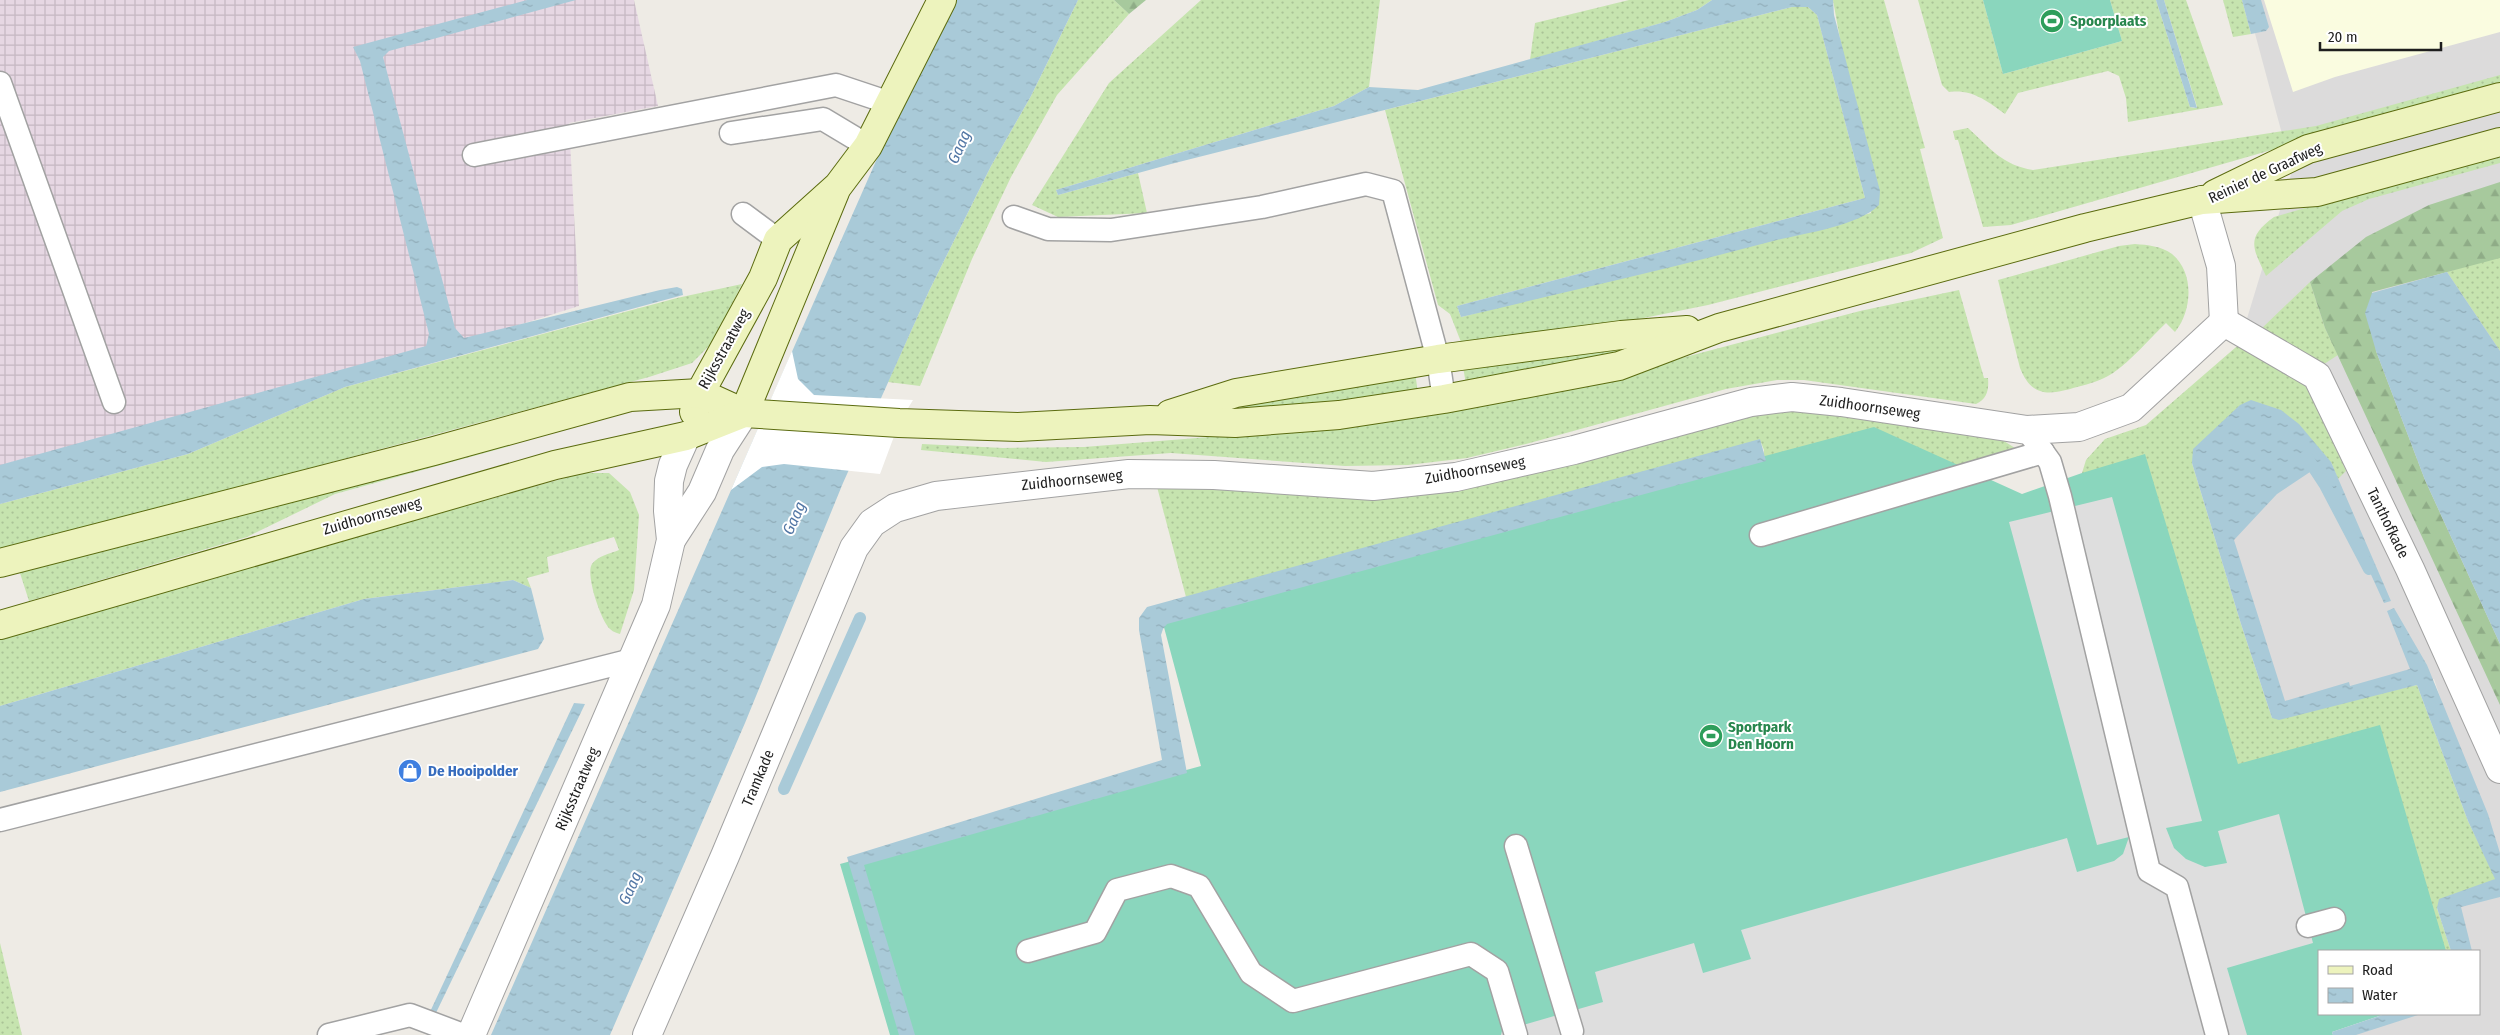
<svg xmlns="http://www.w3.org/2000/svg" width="2500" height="1035" viewBox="0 0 2500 1035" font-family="'Fira Sans Condensed',sans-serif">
<defs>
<pattern id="industrial-grid" width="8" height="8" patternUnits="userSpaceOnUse" patternTransform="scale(1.25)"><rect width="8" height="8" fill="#e6d7e3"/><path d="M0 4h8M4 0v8" fill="none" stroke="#c5b8c2"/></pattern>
<pattern id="grass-dots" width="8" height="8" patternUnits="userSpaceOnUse" patternTransform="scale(1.25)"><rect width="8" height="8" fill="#c6e4af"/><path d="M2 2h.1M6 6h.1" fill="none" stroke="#aac396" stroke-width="1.8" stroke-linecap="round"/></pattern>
<pattern id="forest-firs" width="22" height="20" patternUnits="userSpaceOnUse" patternTransform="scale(1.25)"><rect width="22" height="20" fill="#a7c99d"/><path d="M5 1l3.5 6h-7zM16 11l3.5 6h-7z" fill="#8fac87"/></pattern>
<pattern id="water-ripples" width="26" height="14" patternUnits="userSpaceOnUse" patternTransform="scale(1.25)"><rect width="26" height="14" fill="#a9cad8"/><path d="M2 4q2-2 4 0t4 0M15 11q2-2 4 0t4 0" fill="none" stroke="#91adb9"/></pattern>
</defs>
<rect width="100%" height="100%" fill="#eeebe5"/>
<g fill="#dcdbdb">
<polygon points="2246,0 2500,0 2500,876 2434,679 2283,714 2202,466 2292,171"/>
<polygon points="2500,891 2500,1035 2339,1035 2407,1014 2479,1014 2479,951 2465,951 2451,905"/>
</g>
<polygon fill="url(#industrial-grid)" points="0,0 634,0 658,106 569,123 579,306 0,487"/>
<polygon fill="#fafce0" points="2264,0 2500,0 2500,32 2335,77 2293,92"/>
<g fill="url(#grass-dots)">
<polygon points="1078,0 1114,0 1129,14 1057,95 1011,177 972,259 920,386 888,382 929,291 991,166 1031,96"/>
<polygon points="1201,0 1380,0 1369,87 1334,106 1056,190 1058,195 1138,173 1147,213 1058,217 1032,205 1109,83"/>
<polygon points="1629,0 1712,0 1697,10 1665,22 1530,60 1535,23"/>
<polygon points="1833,0 1884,0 1925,148 1920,149 1943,238 1911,253 1708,305 1629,321 1461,342 1450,314 1438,305 1385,110 1792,7 1808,7 1817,15 1865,198 1457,306 1461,317 1871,213"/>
<path d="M1918 0H1983L2003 74 2122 41 2110 0H2156L2190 107 2194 108 2197 107 2164 0H2186L2223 105 2128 122 2126 98 2119 76 2108 71 2018 93 2005 114C1987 101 1972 89 1949 92L1942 85Z"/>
<polygon points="2223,0 2242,0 2251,34 2233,37"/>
<path d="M2500 75V84L2011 225 1983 227 1958 140H1955L1953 131 1968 128C1990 148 2002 165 2033 170L2316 126Z"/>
<path d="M2500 152V163L2369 199 2342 211 2266 276C2253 248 2245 238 2274 217Z"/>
<path d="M2135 244C2148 245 2161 246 2172 254 2195 273 2192 311 2175 332L2166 323C2150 338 2131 361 2113 373 2102 380 2090 384 2077 387 2050 395 2032 398 2020 368L1998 280 2119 246Z"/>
<polygon points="2493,258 2500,258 2500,351 2447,272"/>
<polygon points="2310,282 2325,328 2338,355 2318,368 2260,330"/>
<polygon points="742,284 712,343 692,363 649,377 0,551 0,504 188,454 345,387 677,298"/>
<path d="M1959 290 1984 378H1988C1989 390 1987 399 1976 404L1804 380H1777L1726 389 1526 444 1467 458 1408 465 1345 466 1171 453 1046 462 921 450 922 444 1003 448 1084 447 1298 430 1617 375 1860 311Z"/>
<polygon points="2243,341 2312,385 2346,471 2338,479 2331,462 2192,463 2241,624 2272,718 2417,685 2468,821 2496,879 2437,908 2451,951 2343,951 2219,831 2082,473 2086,460 2105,439 2146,425"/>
<polygon points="1628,345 1628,350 1466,384 1463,367"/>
<polygon points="1415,372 1418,393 1341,404 1212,414 1212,408"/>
<polygon points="1789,408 1984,436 2004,441 2018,450 1757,524 1764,450 1760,440 1186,597 1156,483 1305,492 1694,429"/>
<polygon points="508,438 510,446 335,494 247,537 29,601 19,570"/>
<path d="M583 473H609L630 492 639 515 634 590 620 634C617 633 613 632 610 629 601 621 585 574 592 564 598 556 609 554 619 550L614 537 547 557 549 572 527 578 531 588 513 580 364 599 0 706V636Z"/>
<polygon points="0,943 22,1035 0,1035"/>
</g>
<g fill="url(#forest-firs)">
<polygon points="1114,0 1146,0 1129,14"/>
<polygon points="2500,182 2500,258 2372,292 2376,351 2425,480 2500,644 2500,705 2325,328 2310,282 2366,237 2429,205"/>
</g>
<g fill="#8ad6bd">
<polygon points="1983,0 2110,0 2122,41 2003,74"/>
<polygon points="1874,427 2022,494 2082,473 2145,454 2238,764 2380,725 2446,951 2319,951 2319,1014 2385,1014 2332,1032 2333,1035 890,1035 840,864 1201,766 1161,616"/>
</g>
<polygon fill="#dedede" points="2112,497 2202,821 2166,828 2174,848 2186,859 2205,867 2227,863 2218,831 2279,814 2313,943 2227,968 2247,1035 1501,1035 1502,1031 1603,1002 1595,972 1694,943 1703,973 1751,959 1741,930 2067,838 2077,872 2114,861 2123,854 2129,837 2097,845 2009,522"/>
<g fill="url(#water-ripples)">
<polygon points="527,0 576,0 389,51 383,57 455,328 464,338 660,290 677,287 682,289 683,295 345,387 188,454 0,504 0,465 426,346 429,334 360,61 353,47"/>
<polygon points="956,0 1078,0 1031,96 991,166 929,291 843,483 745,723 610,1035 491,1035 887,136"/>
<path d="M1712 0H1833L1834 15 1880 191 1879 205C1858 226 1806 233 1777 240 1672 268 1566 292 1461 317L1457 306 1865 198 1817 15 1808 7H1792L1171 164 1058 195 1056 190 1334 106 1369 87 1418 90 1665 22 1697 10Z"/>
<polygon points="2156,0 2164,0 2197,108 2190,107"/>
<polygon points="2242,0 2261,0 2269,27 2266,31 2251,34"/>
<polygon points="2447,272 2500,351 2500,644 2425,480 2376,351 2365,313 2372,293"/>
<polygon points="2251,400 2281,410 2299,424 2331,462 2391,601 2384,603 2329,483 2316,468 2277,494 2234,540 2285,701 2349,682 2350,686 2410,669 2387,611 2394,608 2427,665 2488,814 2500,853 2500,897 2461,907 2472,951 2451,951 2437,908 2439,899 2495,879 2468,821 2417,685 2279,720 2272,718 2241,624 2192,463 2193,449 2240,405"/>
<polygon points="1760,439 1766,461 1167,624 1163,629 1161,635 1187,773 864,865 915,1035 899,1035 847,857 1162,760 1139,630 1139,618 1147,607"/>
<polygon points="513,580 531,588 544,639 538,649 0,792 0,706 364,599"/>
<polygon points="574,703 585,704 434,1017 429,1014"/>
<polygon points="2385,1014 2421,1014 2356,1035 2333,1035 2332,1032"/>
</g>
<polygon fill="#fff" points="792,351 798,379 814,395 913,400 899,423 880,474 784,464 762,467 731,490"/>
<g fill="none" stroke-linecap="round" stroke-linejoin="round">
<g stroke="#a9cad8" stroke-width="12">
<polyline points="2306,456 2325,485 2369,569"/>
<polyline points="784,789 860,618"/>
</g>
<g stroke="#a2a2a2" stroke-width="25">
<g id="lane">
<polyline points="0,83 114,402"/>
<polyline points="731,133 823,119 868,146"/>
<polyline points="474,155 836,85 890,103"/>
<polyline points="743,214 778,240"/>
<polyline points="1014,217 1048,229 1111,230 1262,207 1366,184 1393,191 1438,359 1444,399"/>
<polyline points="2027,430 2050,462 2060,496 2149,871 2177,887 2217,1035"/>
<polyline points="1761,535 2043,452"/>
<polyline points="0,820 632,660"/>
<polyline points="1516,846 1572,1031"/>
<polyline points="2308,926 2334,919"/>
<polyline points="1028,951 1095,932 1117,890 1171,876 1199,886 1251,973 1293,1001 1471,954 1497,971 1516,1035"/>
<polyline points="329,1035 410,1015 463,1035"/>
</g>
</g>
<g stroke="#a2a2a2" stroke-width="30">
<g id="street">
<polyline points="2202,200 2221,266 2224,322"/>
<polyline points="2224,322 2317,376 2410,569 2500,769"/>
<polyline points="671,540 702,492 720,450 744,413"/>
<polyline points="471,1035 656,605 671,540 668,511 669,481 673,465 686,436"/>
<polyline points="647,1035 725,856 854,548 872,523 895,508 936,496 1129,474 1214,475 1373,486 1456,477 1574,450 1751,402 1792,397 1841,402 2027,430 2079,427 2131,408 2224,322"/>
</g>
</g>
<g stroke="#5b6b0f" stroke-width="30">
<g id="secondary">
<polyline points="2215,194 2308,149 2500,97"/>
<polyline points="694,412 700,393 763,278 778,240 838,186 868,146 942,0"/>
<polyline points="744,413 835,192"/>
<polyline points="1170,414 1236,393 1438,359 1621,335 1687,330"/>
<polyline points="0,563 434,451 630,397 700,393 744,413"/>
<polyline points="0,625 555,465 686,436 744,413 899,423 1018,427 1150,420 1235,423 1339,415 1444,399 1619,366 1719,328 2085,228 2202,200 2317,192 2500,142"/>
</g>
</g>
<use href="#lane" stroke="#fff" stroke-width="22"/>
<use href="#street" stroke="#fff" stroke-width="28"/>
<use href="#secondary" stroke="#edf3bd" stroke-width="28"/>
</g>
<defs>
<g id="stadium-disc" transform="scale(1.25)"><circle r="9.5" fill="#2e9e5b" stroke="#fff"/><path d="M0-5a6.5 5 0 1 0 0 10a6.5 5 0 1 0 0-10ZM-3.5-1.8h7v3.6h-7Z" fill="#fff"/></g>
<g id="shop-disc" transform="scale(1.25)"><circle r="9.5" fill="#3f7fe0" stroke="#fff"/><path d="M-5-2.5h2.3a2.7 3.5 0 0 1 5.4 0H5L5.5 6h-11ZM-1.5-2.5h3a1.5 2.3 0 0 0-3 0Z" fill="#fff"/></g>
</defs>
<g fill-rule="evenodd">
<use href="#stadium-disc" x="2052" y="21"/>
<use href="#stadium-disc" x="1711" y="736"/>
<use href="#shop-disc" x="410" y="771"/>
</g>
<g text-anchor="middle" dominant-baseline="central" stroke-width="4" stroke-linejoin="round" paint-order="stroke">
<g font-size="15" font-weight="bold" fill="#27864d" stroke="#fff" text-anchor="start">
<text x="2070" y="21">Spoorplaats</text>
<text x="1728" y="727">Sportpark<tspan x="1728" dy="17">Den Hoorn</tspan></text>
</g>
<g font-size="15" fill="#1e1e1e" stroke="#fff">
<text transform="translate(2265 173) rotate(-25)">Reinier de Graafweg</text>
<text transform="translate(724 349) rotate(-61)">Rijksstraatweg</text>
<text transform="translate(1870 407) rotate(8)">Zuidhoornseweg</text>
<text transform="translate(1475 470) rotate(-10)">Zuidhoornseweg</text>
<text transform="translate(1072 480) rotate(-6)">Zuidhoornseweg</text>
<text transform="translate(372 516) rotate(-16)">Zuidhoornseweg</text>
<text transform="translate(2388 523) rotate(64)">Tanthofkade</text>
<text transform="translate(758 778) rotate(-67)">Tramkade</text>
<text transform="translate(577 789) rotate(-67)">Rijksstraatweg</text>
</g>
<g font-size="15" font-weight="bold" fill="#366cbe" stroke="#fff" text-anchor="start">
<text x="428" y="771">De Hooipolder</text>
</g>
<g font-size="16" font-style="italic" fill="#5377a5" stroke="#fff">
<text transform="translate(959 147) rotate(-66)">Gaag</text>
<text transform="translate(794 518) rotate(-66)">Gaag</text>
<text transform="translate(630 888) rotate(-66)">Gaag</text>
</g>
</g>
<rect x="2318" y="950" width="162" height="65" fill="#ffffff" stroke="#a5a5a5"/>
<rect x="2328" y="966" width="25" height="8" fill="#edf3bd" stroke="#a5a5a5"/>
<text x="2362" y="975" font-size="15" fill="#1e1e1e">Road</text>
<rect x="2328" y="988" width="25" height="15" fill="url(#water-ripples)" stroke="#a5a5a5"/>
<text x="2362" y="1000" font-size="15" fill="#1e1e1e">Water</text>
<path d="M2320 42v8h121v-8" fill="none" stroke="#1e1e1e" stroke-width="2.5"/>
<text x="2328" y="42" font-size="15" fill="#1e1e1e" stroke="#ffffff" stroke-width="4" paint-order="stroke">20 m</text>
</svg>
